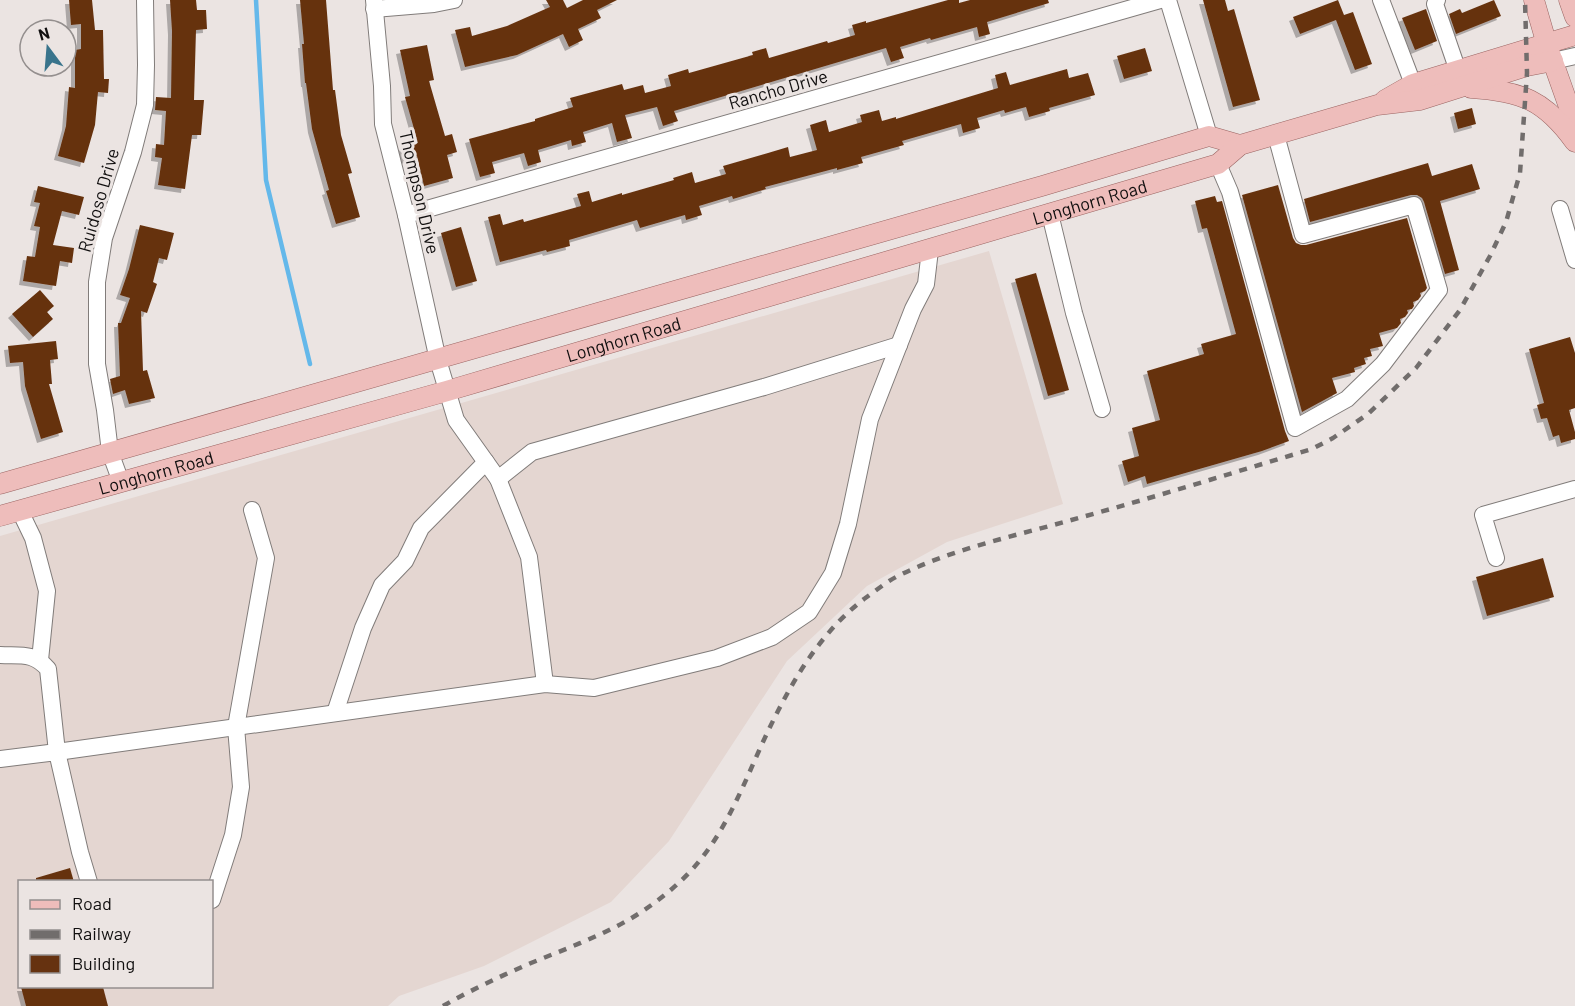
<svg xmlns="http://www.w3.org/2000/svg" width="1575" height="1006" viewBox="0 0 1575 1006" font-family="Barlow,sans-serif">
<defs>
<filter id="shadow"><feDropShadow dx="-4" dy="4" stdDeviation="0" flood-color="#0004"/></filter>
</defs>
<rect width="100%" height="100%" fill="#ebe4e2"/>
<path fill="#e4d6d1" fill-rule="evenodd" d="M989 251 1063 504 947 542 867 586 787 661 669 841 611 902 484 966 399 996 388 1006H0V536ZM20 882H212V986H20Z"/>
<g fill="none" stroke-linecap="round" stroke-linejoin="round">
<polyline stroke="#64b8ea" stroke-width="4.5" points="256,0 266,180 310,364"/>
</g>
<g fill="#663210" filter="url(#shadow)">
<polygon points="69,0 92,0 95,30 103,30 104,79 109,79 108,93 98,92 95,125 84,163 58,156 66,126 69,87 75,88 75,50 81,49 81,24 71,25"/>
<polygon points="170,0 196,0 197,10 206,10 207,29 196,30 194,100 204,100 201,135 192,135 185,189 158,185 162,158 155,157 156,144 164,145 166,111 155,110 156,97 171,98 172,31"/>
<polygon points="300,0 326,0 333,90 335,90 341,135 352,173 348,174 360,217 336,224 326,191 329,190 312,129 306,83 305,83 302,44 304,44"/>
<polygon points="546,0 563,0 567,8 583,0 617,0 597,10 601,18 578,29 583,40 569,47 563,34 517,55 465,67 455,30 470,27 472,36 507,26 550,7"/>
<polygon points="948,0 959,0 959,3 970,0 1048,0 1049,3 987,22 990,34 979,37 977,27 931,40 930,38 900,47 904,58 891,62 886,48 674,111 678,121 663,126 657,107 625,115 632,138 617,142 612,123 583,132 586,142 572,146 571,140 538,150 541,162 528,166 524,153 492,162 495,173 480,177 469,139 535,121 535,119 573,107 570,98 622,84 624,90 643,85 645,93 671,86 668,75 688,69 689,73 753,55 752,52 766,48 769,58 827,41 828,43 855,35 852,25 866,21 866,23"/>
<polygon points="1203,0 1225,0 1228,11 1234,9 1260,100 1233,107"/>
<polygon points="1338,0 1344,15 1353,12 1372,64 1355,70 1336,20 1300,34 1293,17"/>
<polygon points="1494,0 1501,16 1456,34 1449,14 1460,9 1462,13"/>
<polygon points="1426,9 1437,41 1415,50 1402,18"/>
<polygon points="427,45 434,80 429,81 445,136 452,134 457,152 447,155 453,178 424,186 417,156 405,160 402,147 418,143 405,97 410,96 400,50"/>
<polygon points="1145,48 1152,71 1124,79 1117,56"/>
<polygon points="1067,69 1069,78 1088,73 1095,95 1049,108 1050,111 1029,117 1026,107 1005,113 1004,110 977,118 980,128 963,133 961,124 902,141 904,145 861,157 863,163 837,170 837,168 765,187 766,189 733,199 732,196 699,206 702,215 686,220 685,215 640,228 637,220 569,240 570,246 547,252 546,250 500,262 488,217 500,214 503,225 523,219 524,222 581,206 577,194 589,191 592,202 622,193 622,195 674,180 673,178 692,172 695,183 726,174 723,166 768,153 788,147 790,157 817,150 810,125 826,120 829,132 862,122 860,115 879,110 882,121 896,117 896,119 998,88 995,75 1006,72 1010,85"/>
<polygon points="1472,108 1476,124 1458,129 1454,113"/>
<polygon points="1428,163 1432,176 1472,164 1480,189 1440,201 1459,270 1445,274 1424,202 1422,198 1417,195 1411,195 1310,222 1304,199"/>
<polygon points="1278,185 1293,238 1296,243 1301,245 1306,245 1407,218 1427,288 1425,291 1420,293 1421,296 1418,300 1413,302 1414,306 1412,309 1407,310 1408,313 1405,317 1400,319 1401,323 1397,328 1379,333 1383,346 1370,349 1372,356 1364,358 1366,364 1354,368 1355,372 1332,378 1337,393 1302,412 1242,195"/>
<polygon points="38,186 84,197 79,215 62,211 53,245 74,248 72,263 60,261 56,286 23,281 27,256 35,257 40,227 34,226 40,203 34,202"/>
<polygon points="1215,196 1217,202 1222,201 1285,431 1289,441 1262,451 1147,484 1145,476 1128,482 1122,461 1139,456 1132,428 1160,420 1147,371 1204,354 1201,344 1236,334 1207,228 1202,229 1195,201"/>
<polygon points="140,225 174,233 167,260 159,258 153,282 157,284 147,313 141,311 143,371 147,370 155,398 129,404 125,390 113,394 110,379 120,376 118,323 121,323 130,298 120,295 129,269"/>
<polygon points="461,227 477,281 456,287 441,233"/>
<polygon points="1036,273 1069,390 1048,396 1015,279"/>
<polygon points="40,290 54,306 47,312 53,319 33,337 12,314"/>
<polygon points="1570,337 1575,353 1575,408 1569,410 1575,432 1575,439 1561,443 1559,435 1553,437 1547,418 1541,419 1537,405 1544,403 1529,349"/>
<polygon points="56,341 58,359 50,360 52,384 49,384 63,432 41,439 25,386 23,362 10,363 8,346"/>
<polygon points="1543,558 1554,597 1487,616 1476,577"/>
<polygon points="70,868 74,882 36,882 36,878"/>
<polygon points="21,987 103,987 108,1006 26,1006"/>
</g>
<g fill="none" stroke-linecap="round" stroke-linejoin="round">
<g stroke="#817c7a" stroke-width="18">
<g id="minor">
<polyline points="374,0 382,86 383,124 406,215 438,360 456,420 498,479 529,557 545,684"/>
<polyline points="1168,0 1209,136"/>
<polyline points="1381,0 1413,84"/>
<polyline points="1437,0 1435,4 1458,71"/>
<polyline points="374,9 434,4 454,0"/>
<polyline points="1553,61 1575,56"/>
<polyline points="1218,164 1230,192 1295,428 1347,399 1383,364 1439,290 1414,205 1303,235 1276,135"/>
<polyline points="1560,209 1575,260"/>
<polyline points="1050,214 1074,313 1102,409"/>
<polyline points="406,215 1160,0"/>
<polyline points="498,479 532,452 764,387 899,345"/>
<polyline points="121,482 110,452 105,410 97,364 97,282 104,238 133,152 145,105 146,65 145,0"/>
<polyline points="20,511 33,538 47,591 40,660"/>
<polyline points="1496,558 1483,515 1575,489"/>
<path d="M0 655C21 656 33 652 48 669L57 752 545 684 594 688 717 658 772 637 809 612 833 573 848 524 870 419 913 309 926 284 930 250"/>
<polyline points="335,713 363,628 382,585 405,561 421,528 486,462"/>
<polyline points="0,759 57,752 80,852 89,882"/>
<polyline points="212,900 233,835 241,787 236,727 266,558 252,510"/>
</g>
</g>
<g stroke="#9a6462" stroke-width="21">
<g id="major">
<polyline points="1534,0 1547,45 1575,124"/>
<polyline points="1569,0 1575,17"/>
<path d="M1471 88C1521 91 1545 100 1575 142"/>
<polyline points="1385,100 1413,84 1575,35"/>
<polyline points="0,484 1042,186 1209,136 1240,145"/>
<path id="s1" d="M0 516 447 391 1218 164 1240 145 1377 105 1420 100 1527 66 1553 61"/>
</g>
</g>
<use href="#minor" stroke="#fff" stroke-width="16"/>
<use href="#major" stroke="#eebdbb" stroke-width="20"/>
<path stroke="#716d6c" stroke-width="4.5" stroke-dasharray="8 8" stroke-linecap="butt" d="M443 1006C471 990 501 976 531 963 558 952 585 942 611 929 643 914 679 887 701 859 728 825 744 784 762 744 787 690 816 636 864 599 874 592 885 583 896 577 953 548 1020 535 1082 517 1159 496 1235 472 1312 449L1333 438 1368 414 1416 368 1460 310 1490 256 1506 222 1520 173 1527 73 1525 0"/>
</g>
<g text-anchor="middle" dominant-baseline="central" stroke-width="6" stroke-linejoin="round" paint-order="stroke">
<g font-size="18" fill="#110f0f" stroke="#ebe4e2">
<text transform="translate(778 89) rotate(-16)">Rancho Drive</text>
<text transform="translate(420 192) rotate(77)">Thompson Drive</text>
<text transform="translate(98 200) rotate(-74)">Ruidoso Drive</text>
<text stroke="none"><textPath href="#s1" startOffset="1134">Longhorn Road</textPath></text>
<text stroke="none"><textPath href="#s1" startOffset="648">Longhorn Road</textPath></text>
<text stroke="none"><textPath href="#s1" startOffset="162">Longhorn Road</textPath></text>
</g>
</g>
<rect x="18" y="880" width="195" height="108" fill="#ebe4e2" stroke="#948f8e" stroke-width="1.5"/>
<rect x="30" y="900" width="30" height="9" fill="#eebdbb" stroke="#948f8e" stroke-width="1.5"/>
<text x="72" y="910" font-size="18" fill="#110f0f">Road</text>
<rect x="30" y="930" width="30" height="9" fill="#716d6c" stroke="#948f8e" stroke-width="1.5"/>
<text x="72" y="940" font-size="18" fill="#110f0f">Railway</text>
<rect x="30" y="955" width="30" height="18" fill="#663210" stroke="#948f8e" stroke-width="1.5"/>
<text x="72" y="970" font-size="18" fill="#110f0f">Building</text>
<g transform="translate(48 48) rotate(344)"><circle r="28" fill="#ebe4e2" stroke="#948f8e" stroke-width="1.5"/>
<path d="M0-4.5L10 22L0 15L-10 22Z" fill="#39748c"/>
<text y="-9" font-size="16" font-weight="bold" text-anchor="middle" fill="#110f0f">N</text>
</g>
</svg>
